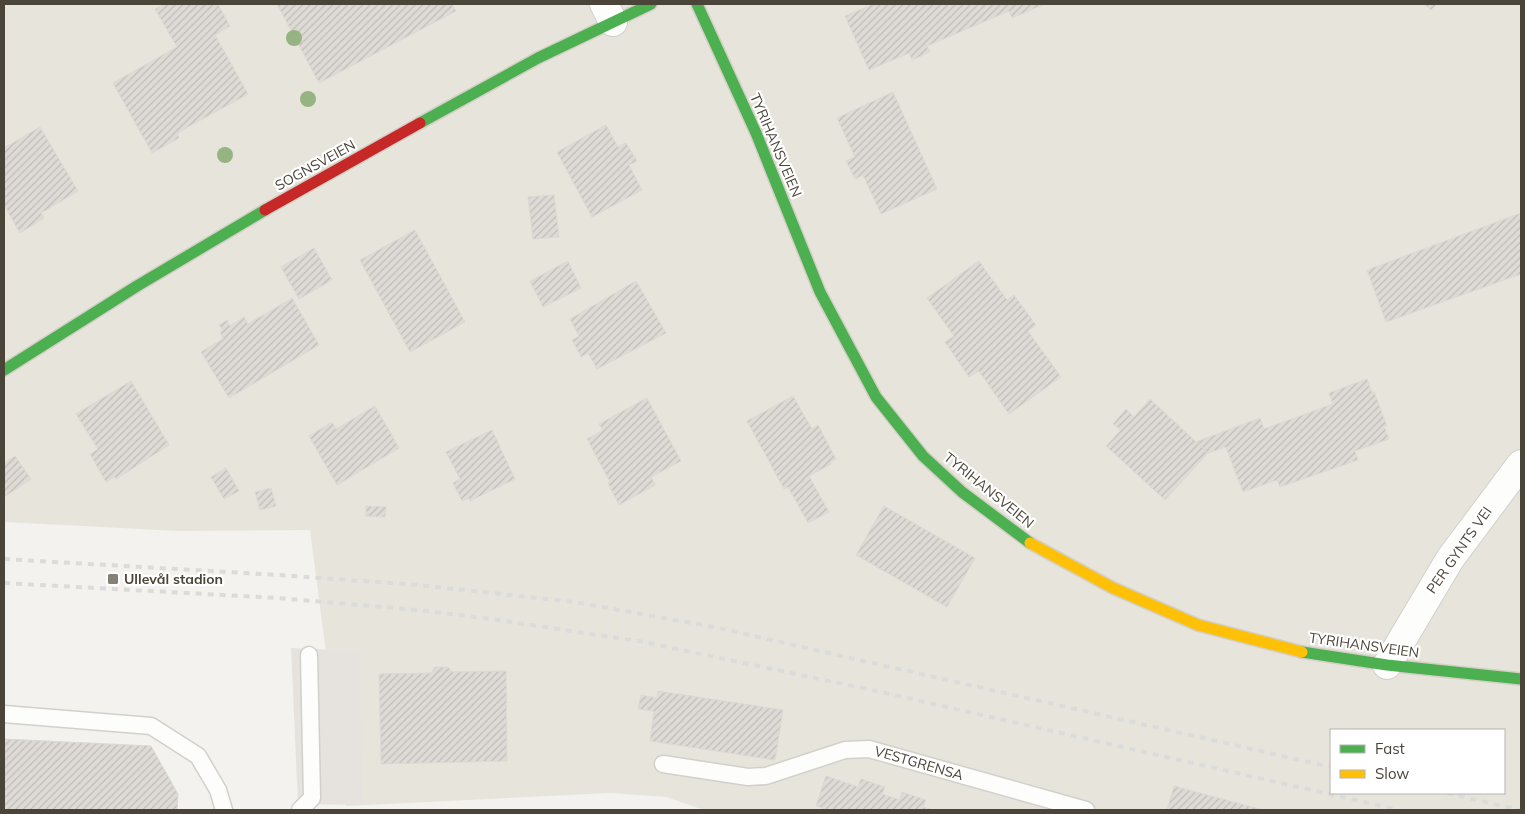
<svg xmlns="http://www.w3.org/2000/svg" width="1525" height="814" viewBox="0 0 1525 814" font-family="Mulish,sans-serif">
<defs>
<pattern id="building-hatch" width="6" height="6" patternUnits="userSpaceOnUse" patternTransform="scale(1.25)"><rect width="6" height="6" fill="#dedbd6"/><path d="M-1 1l2-2M0 6l6-6M5 7l2-2" fill="none" stroke="#c0bdb8"/></pattern>
</defs>
<rect width="100%" height="100%" fill="#f4f2ee"/>
<path fill="#e7e4dc" fill-rule="evenodd" d="M4 4H1521V810H704L666 797 611 793 346 806 310 530 179 531 4 522ZM1331 730H1504V793H1331Z"/>
<polygon fill="#e6e3df" points="291,648 359,651 363,805 298,804"/>
<g fill="url(#building-hatch)" stroke="#dcd9d4">
<polygon points="165,4 218,4 230,26 215,35 248,94 177,133 179,138 152,153 113,83 177,47 155,9"/>
<polygon points="277,4 452,4 456,11 319,83"/>
<polygon points="874,4 1045,4 1012,18 1009,11 927,46 930,52 912,60 909,53 869,70 845,16"/>
<polygon points="1424,4 1437,4 1431,10"/>
<polygon points="893,92 937,189 881,214 863,175 855,179 846,161 855,157 837,118"/>
<polygon points="606,125 618,147 626,143 637,161 629,165 642,190 592,217 557,152"/>
<polygon points="40,127 78,191 41,213 44,218 20,233 4,205 4,148"/>
<polygon points="554,195 559,237 533,239 528,197"/>
<polygon points="1521,213 1521,274 1386,322 1367,270"/>
<polygon points="415,230 465,322 410,352 360,260"/>
<polygon points="314,248 332,280 299,299 281,267"/>
<polygon points="568,261 581,288 543,307 530,281"/>
<polygon points="979,261 1007,300 1014,295 1036,325 1028,331 1061,377 1009,414 979,371 969,377 945,342 954,336 927,298"/>
<polygon points="636,281 666,333 597,369 588,353 581,357 572,340 579,336 570,319"/>
<polygon points="292,298 319,345 229,398 201,352 223,339 220,331 222,329 219,325 227,320 230,326 244,317 248,324"/>
<polygon points="1367,379 1372,392 1374,392 1387,426 1384,426 1389,439 1355,451 1358,460 1280,487 1277,480 1243,492 1226,447 1208,453 1196,442 1260,418 1264,429 1333,404 1329,393"/>
<polygon points="131,381 169,445 116,479 115,477 106,482 90,454 98,449 76,414"/>
<polygon points="793,396 812,429 818,425 836,459 830,462 831,464 809,476 829,512 808,523 788,487 784,489 747,421"/>
<polygon points="647,398 681,461 651,477 655,485 619,505 608,483 610,482 587,439 603,430 599,424"/>
<polygon points="1150,399 1208,453 1165,500 1106,446 1121,430 1113,424 1126,409 1134,417"/>
<polygon points="375,406 399,448 337,485 309,436 332,422 336,429"/>
<polygon points="492,430 515,479 470,501 469,498 462,501 453,483 460,479 446,452"/>
<polygon points="15,456 31,479 4,497 4,463"/>
<polygon points="226,468 239,491 224,499 211,477"/>
<polygon points="271,488 276,506 260,510 255,492"/>
<polygon points="366,506 386,507 385,517 366,516"/>
<polygon points="884,506 975,558 947,607 856,555"/>
<polygon points="435,667 448,667 452,672 506,671 507,761 381,764 379,674 431,673"/>
<polygon points="658,691 783,710 775,760 650,741 654,711 638,709 641,695 657,698"/>
<polygon points="4,739 151,746 178,794 177,810 4,810"/>
<polygon points="826,776 858,787 861,779 885,787 882,794 900,800 902,792 926,800 923,807 933,810 829,810 816,806"/>
<polygon points="1174,786 1263,810 1167,810"/>
</g>
<g fill="none" stroke-linecap="round" stroke-linejoin="round">
<g stroke="#d2d0cb" stroke-width="19">
<g id="lane">
<polyline points="4,714 151,726 198,756 218,790 224,810"/>
<polyline points="663,764 748,777 766,776 845,750 869,749 1086,810"/>
<polyline points="300,810 312,798 309,655"/>
</g>
</g>
<g stroke="#d2d0cb" stroke-width="30">
<g id="street">
<polyline points="604,4 613,22"/>
<polyline points="1387,665 1450,559 1521,464"/>
</g>
</g>
<g stroke="#d3cfc5" stroke-width="14">
<g id="fast">
<polyline points="697,4 756,133 820,292 876,397 923,456 962,492 1030,543"/>
<polyline points="420,123 538,58 651,4"/>
<polyline points="4,370 137,286 265,210"/>
<polyline points="1302,652 1387,665 1521,679"/>
</g>
</g>
<g stroke="#d3cfc5" stroke-width="14">
<polyline id="slow" points="1030,543 1113,588 1198,625 1302,652"/>
</g>
<g stroke="#d3cfc5" stroke-width="14">
<polyline id="jam" points="265,210 420,123"/>
</g>
<use href="#lane" stroke="#fdfdfc" stroke-width="16"/>
<use href="#street" stroke="#fdfdfc" stroke-width="28"/>
<use href="#fast" stroke="#4caf50" stroke-width="11"/>
<use href="#slow" stroke="#ffc107" stroke-width="11"/>
<use href="#jam" stroke="#c62828" stroke-width="11"/>
<g stroke="#dbdbda" stroke-width="4" stroke-dasharray="6 6" stroke-linecap="butt">
<polyline points="4,559 279,575 418,585 574,602 714,627 1331,767"/>
<polyline points="4,583 278,598 418,610 491,619 644,642 881,692 1399,810"/>
<polyline points="1447,793 1519,810"/>
</g>
</g>
<g fill="#96b382">
<circle cx="294" cy="38" r="8"/>
<circle cx="308" cy="99" r="8"/>
<circle cx="225" cy="155" r="8"/>
</g>
<rect fill="#868178" stroke="#fff" stroke-width="2" x="107" y="573" width="12" height="12" rx="2.5"/>
<g text-anchor="middle" dominant-baseline="central" stroke-width="4.5" stroke-linejoin="round" paint-order="stroke">
<g font-size="14" fill="#4b4439" stroke="#fff">
<text transform="translate(776 145) rotate(67)">TYRIHANSVEIEN</text>
<text transform="translate(315 165) rotate(-29)">SOGNSVEIEN</text>
<text transform="translate(989 490) rotate(39)">TYRIHANSVEIEN</text>
<text transform="translate(1459 550) rotate(-55)">PER GYNTS VEI</text>
<text transform="translate(1364 645) rotate(8)">TYRIHANSVEIEN</text>
<text transform="translate(919 763) rotate(16)">VESTGRENSA</text>
</g>
<g font-size="14" font-weight="bold" fill="#4b4439" stroke="#fff" text-anchor="start">
<text x="124" y="579">Ullevål stadion</text>
</g>
</g>
<rect width="1525" height="814" fill="none" stroke="#4b4439" stroke-width="10"/>
<rect x="1330" y="729" width="175" height="65" fill="#ffffff" stroke="#b7b4b0"/>
<rect x="1340" y="745" width="25" height="8" fill="#4caf50" stroke="#b7b4b0"/>
<text x="1375" y="754" font-size="15" fill="#4b4439">Fast</text>
<rect x="1340" y="770" width="25" height="8" fill="#ffc107" stroke="#b7b4b0"/>
<text x="1375" y="779" font-size="15" fill="#4b4439">Slow</text>
</svg>
